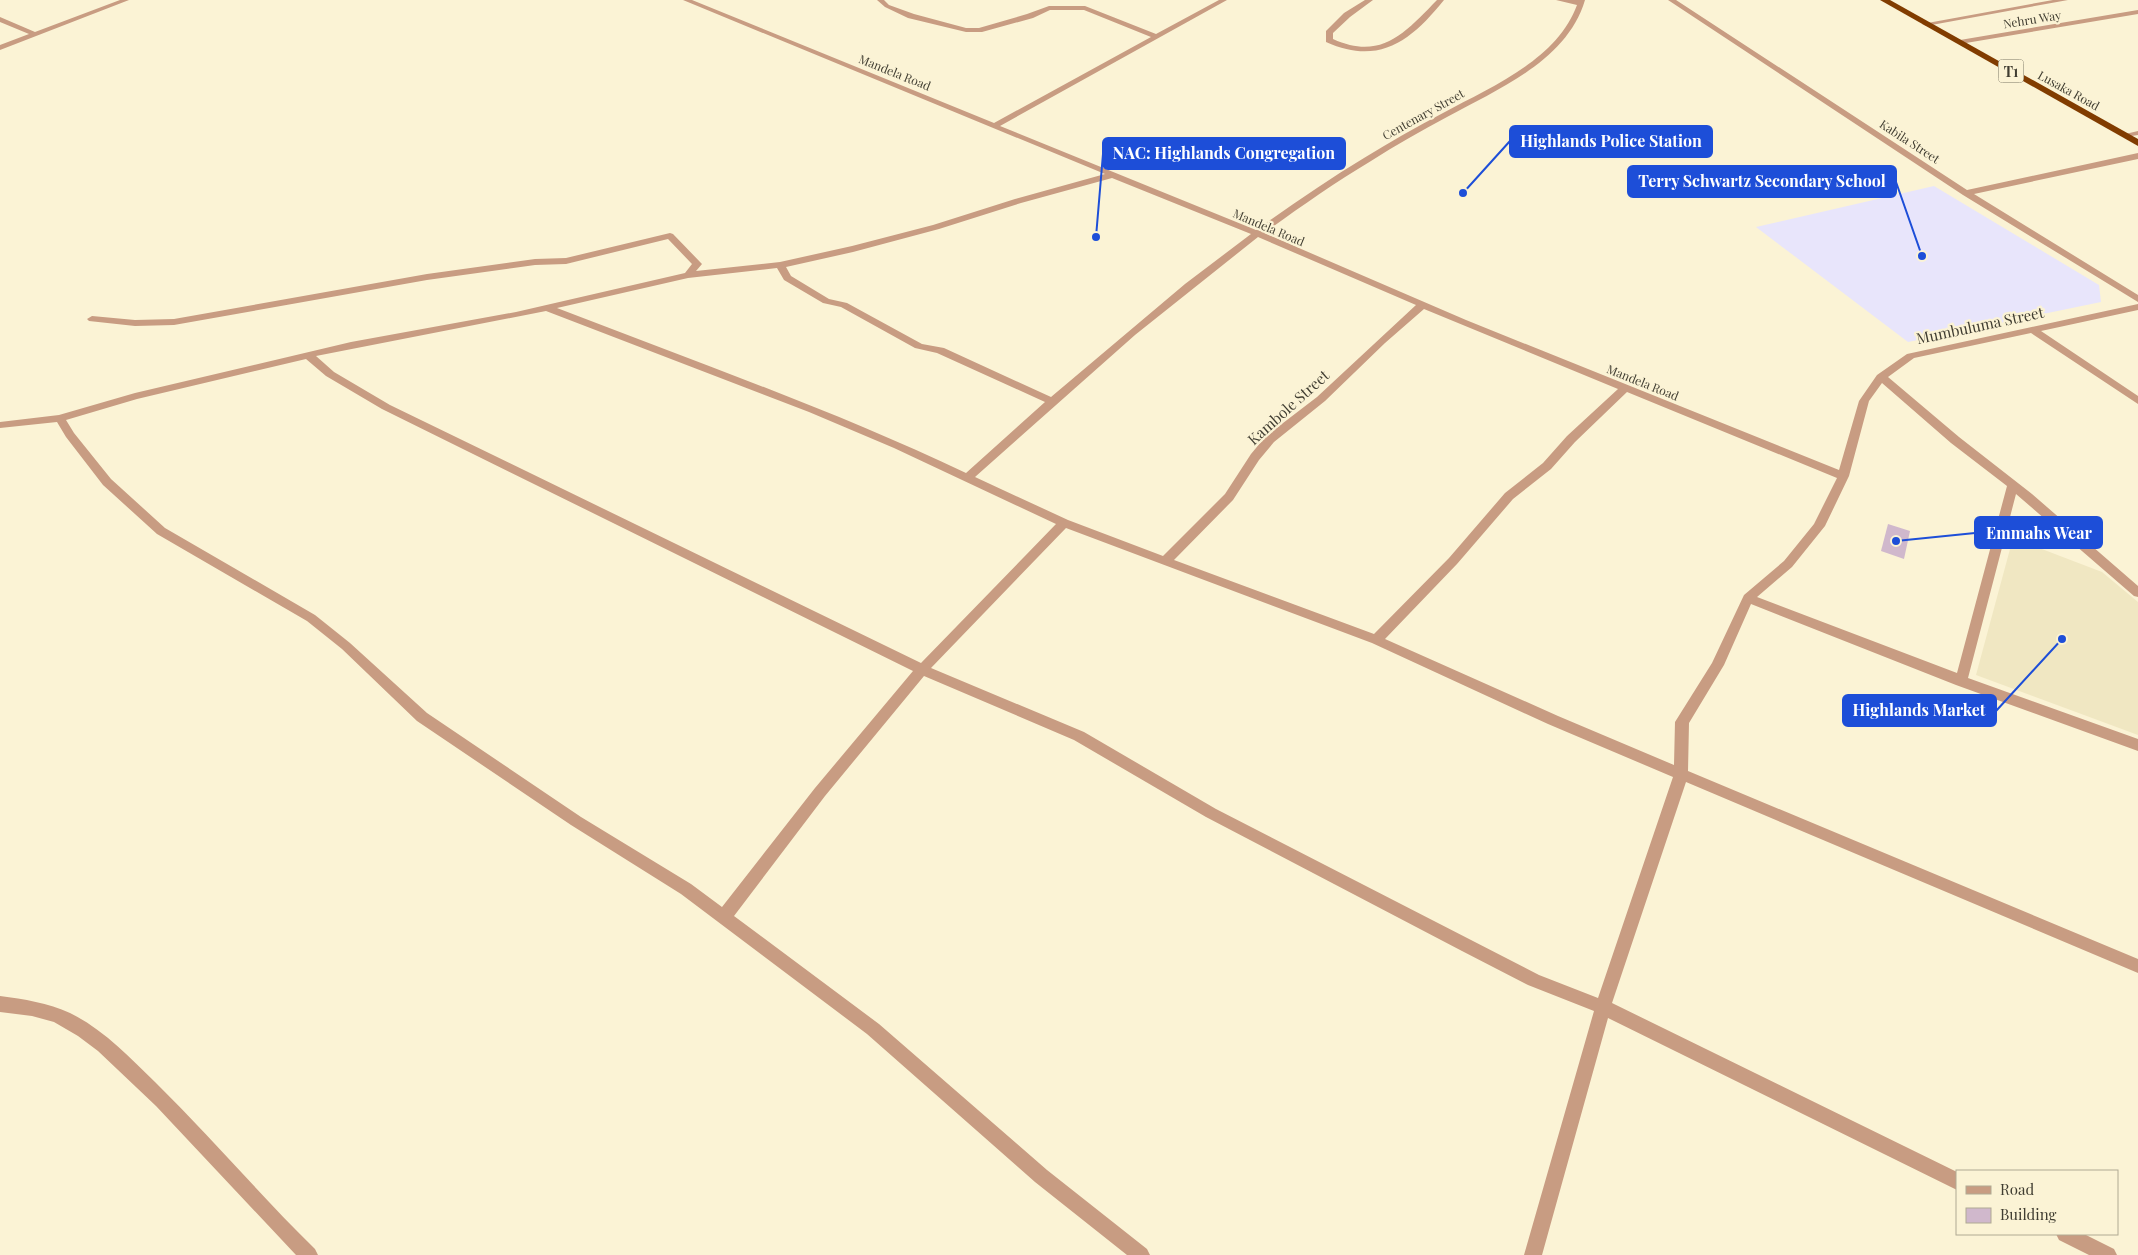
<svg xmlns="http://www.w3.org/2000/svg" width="2138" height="1255" viewBox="0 0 2138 1255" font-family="'Playfair Display',serif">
<rect width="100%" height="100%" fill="#fbf3d5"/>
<polygon fill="#f0e7c2" points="2013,538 2102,572 2138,602 2138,735 1976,675"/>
<polygon fill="#e8e5fb" points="1934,186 2099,285 2101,302 1908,342 1756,227"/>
<polygon fill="#d0b8cc" points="1888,524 1910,531 1904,559 1881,551"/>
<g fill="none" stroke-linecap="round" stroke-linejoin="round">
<g fill="#c89c82" fill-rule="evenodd">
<polygon points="120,0 129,0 0,50 0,45 29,34 0,22 0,17 35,32"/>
<path d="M683 0H692L994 123 1151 37 1084 10H1050L1033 18 982 32H966L908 18 885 7 877 0H884L889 5 914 14 966 28H979L1027 14 1049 6H1085L1156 34 1219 0H1227L1000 126 1256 230C1292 205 1327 180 1364 158 1390 142 1416 127 1443 113 1491 87 1557 60 1577 5L1556 0H1585C1567 61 1498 89 1447 117 1421 131 1396 145 1371 161 1334 183 1299 208 1264 233L1466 320 1839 470 1859 401 1877 375 1907 354 2138 304V310L2041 331 2138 396V404L2031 333 1914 358 1888 377 1959 437 2032 494 2138 586V597L2134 596 2016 494 1968 678 2138 739V751L1956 685 1751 604 1724 665 1689 723 1688 771 2138 959V973L1686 782 1612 1003 1957 1172V1190L1608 1018 1542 1255H1524L1594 1011 1528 985 1462 951 1206 817 1074 740 924 676 825 796 734 916 879 1024 1047 1170 1147 1249 1150 1255H1127L1035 1182 867 1034 681 894 571 825 417 721 342 649 307 621 157 534 103 485 66 437 57 422 0 428V422L59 415 135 393 351 342 516 312 685 273 692 264 668 239 566 264 535 265 427 280 174 325 135 326 89 321 87 319 92 316 135 320 174 319 427 274 535 259 566 258 670 233 673 234 702 264 696 271 780 262 852 246 933 225 1015 199 1105 174ZM1112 178 1251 234 1185 284 1051 397 944 348 922 344 847 303 829 299 791 276 786 267 853 252 939 229 1021 203ZM1258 237 1416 305 1317 397 1266 436 1251 454 1225 494 1163 556 1068 520 975 477 1135 335ZM777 268 784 280 823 303 841 307 915 348 937 353 1045 402 966 473C833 410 694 361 557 308L688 278ZM1424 309 1618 389 1567 436 1543 463 1505 493 1449 558 1374 634 1174 560 1233 500 1259 460 1274 442 1325 401 1385 343ZM546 311 809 412 894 448 1056 524 921 663 390 405 334 372 316 356ZM306 359 326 376 382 409 913 671 815 788 722 907 691 884 581 817 427 713 350 643 315 615 165 528 111 479 74 433 66 420 137 399ZM1882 383 1951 443 2007 486 1957 673 1757 597 1792 567 1825 526 1849 476 1869 401ZM1627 392 1837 478 1814 524 1784 561 1744 595 1712 663 1675 722 1674 765 1558 716 1385 639 1457 564 1513 499 1551 469 1575 442ZM1066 528 1372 643 1548 724 1673 777 1598 998 1539 975 1216 809 1084 732 931 668Z"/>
<path d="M1365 0H1373L1350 17 1333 33V39C1381 61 1405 33 1437 0H1444C1411 41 1379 66 1326 42V31L1344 13Z"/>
<polygon points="1668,0 1676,0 1967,190 2138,153 2138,159 1974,194 2138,295 2138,302 1963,195"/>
<polygon points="2053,0 2068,0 1926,26 1922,24"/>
<polygon points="2138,10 2138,14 1960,44 1956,42 1960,40"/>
<polygon points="2138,131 2138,135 2125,137 2121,135"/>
<path d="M0 996C24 999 48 1003 70 1013 103 1029 129 1057 155 1082 210 1136 260 1195 315 1249L318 1255H296L156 1106 98 1051 78 1036 54 1022 32 1016 0 1012Z"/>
<polygon points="2056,1234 2084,1234 2114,1249 2117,1255 2089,1255 2059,1240"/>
</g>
<polygon fill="#813c00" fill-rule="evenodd" points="1880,0 1890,0 2138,139 2138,146"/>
</g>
<g text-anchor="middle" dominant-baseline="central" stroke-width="4.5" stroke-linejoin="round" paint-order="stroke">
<g font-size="12" fill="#403d31" stroke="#fbf3d5">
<text transform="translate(2032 19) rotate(-9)">Nehru Way</text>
<text transform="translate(895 72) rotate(22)">Mandela Road</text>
<text transform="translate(2069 90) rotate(29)">Lusaka Road</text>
<text transform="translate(1423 114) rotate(-29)">Centenary Street</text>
<text transform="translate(1910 141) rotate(33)">Kabila Street</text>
<text transform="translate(1269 227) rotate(23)">Mandela Road</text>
<text transform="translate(1643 382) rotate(22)">Mandela Road</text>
</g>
<rect fill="#fbf3d5" stroke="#787462" stroke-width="1" x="1998.5" y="59.5" width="25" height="23" rx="4"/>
<g font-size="14" font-weight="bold" fill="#403d31">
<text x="2011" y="71">T1</text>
</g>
<g font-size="15" fill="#403d31" stroke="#fbf3d5">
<text transform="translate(1980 325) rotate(-12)">Mumbuluma Street</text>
<text transform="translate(1288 407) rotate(-42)">Kambole Street</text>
</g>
</g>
<path fill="none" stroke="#1d4ed8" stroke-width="2" d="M1463 193L1510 141M1096 237L1103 154M1922 256L1896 182M1896 541L1975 533M2062 639L1996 711"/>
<g fill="#1d4ed8" stroke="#fbf3d5" stroke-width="2">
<circle cx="1463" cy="193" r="5"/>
<circle cx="1096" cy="237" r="5"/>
<circle cx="1922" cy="256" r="5"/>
<circle cx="1896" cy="541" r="5"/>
<circle cx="2062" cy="639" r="5"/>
</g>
<g fill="#1d4ed8" stroke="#1d4ed8" stroke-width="2">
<rect x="1510" y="126" width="202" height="31" rx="5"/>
<rect x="1103" y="138" width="242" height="31" rx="5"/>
<rect x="1628" y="166" width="268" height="31" rx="5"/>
<rect x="1975" y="517" width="127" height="31" rx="5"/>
<rect x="1843" y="695" width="153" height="31" rx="5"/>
</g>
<g font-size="16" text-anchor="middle" font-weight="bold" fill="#fff">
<text x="1611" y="147">Highlands Police Station</text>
<text x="1224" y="159">NAC: Highlands Congregation</text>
<text x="1762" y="187">Terry Schwartz Secondary School</text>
<text x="2039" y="539">Emmahs Wear</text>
<text x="1919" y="716">Highlands Market</text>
</g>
<rect x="1956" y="1170" width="162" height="65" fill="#fbf3d5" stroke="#b0aa93"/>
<rect x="1966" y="1186" width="25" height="8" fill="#c89c82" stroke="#b0aa93"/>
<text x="2000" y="1195" font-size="15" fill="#403d31">Road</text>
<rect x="1966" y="1208" width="25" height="15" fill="#d0b8cc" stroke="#b0aa93"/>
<text x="2000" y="1220" font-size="15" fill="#403d31">Building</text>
</svg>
